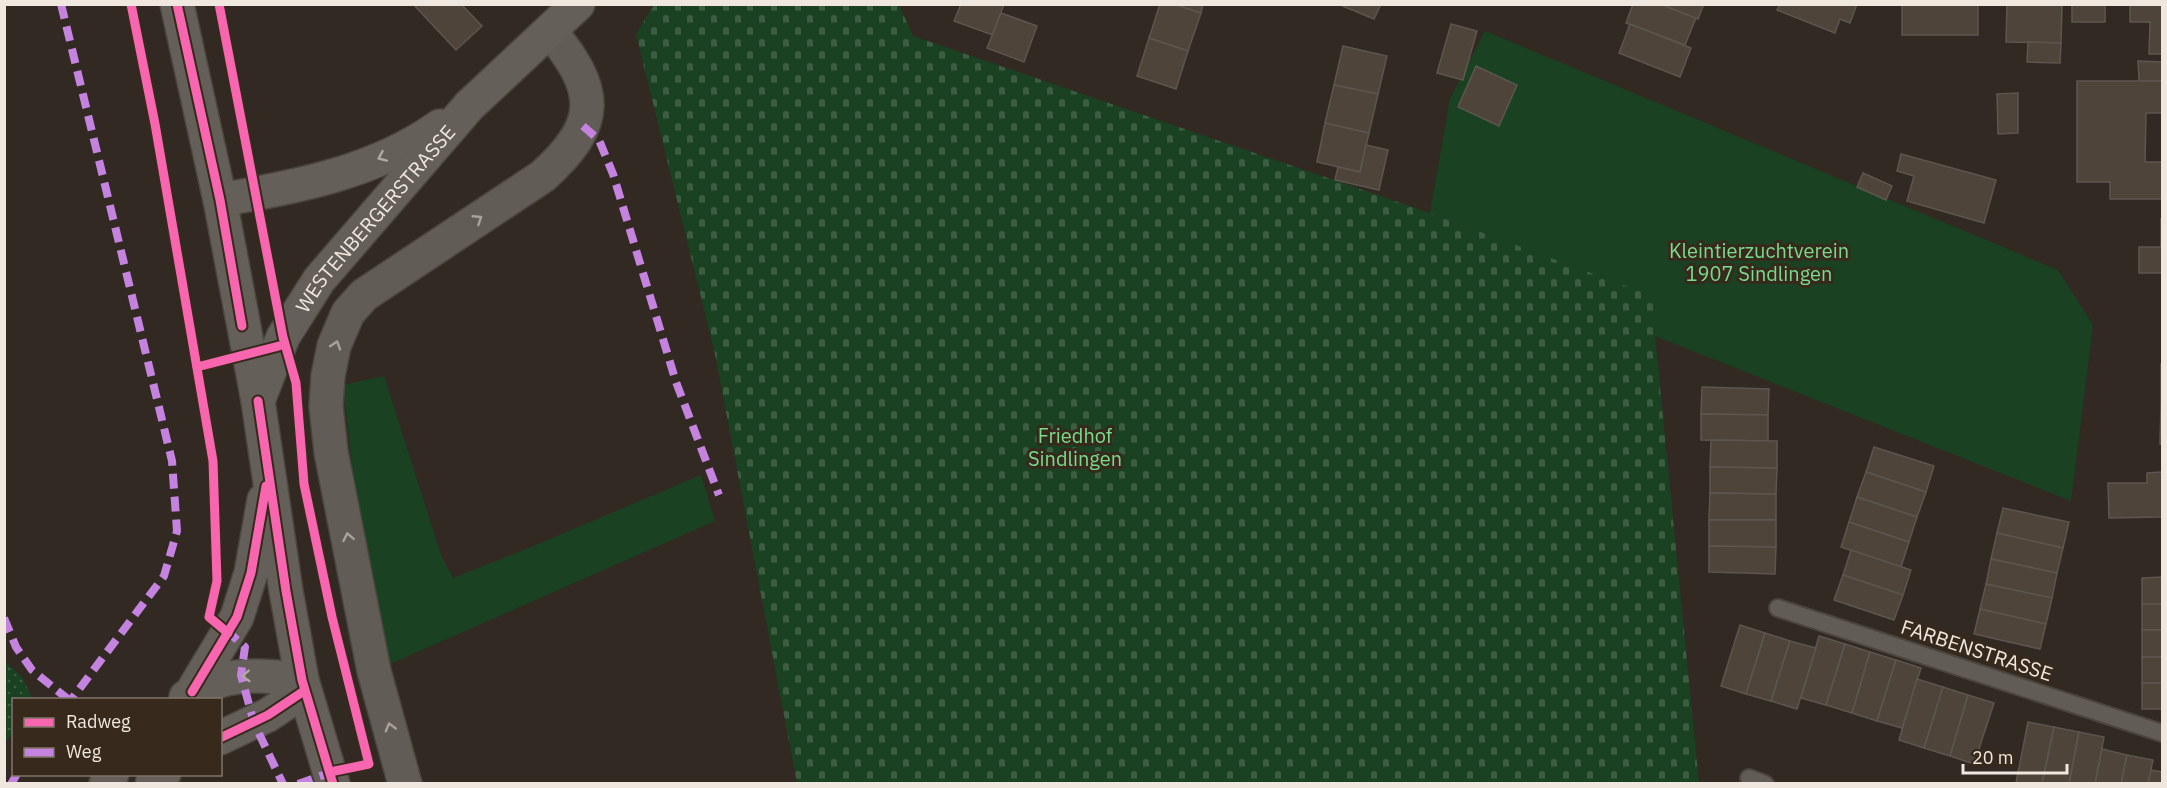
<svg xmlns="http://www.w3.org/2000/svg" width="2167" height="788" viewBox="0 0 2167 788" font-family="'IBM Plex Sans',sans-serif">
<defs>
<pattern id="cemetery-stones" width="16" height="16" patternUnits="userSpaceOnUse" patternTransform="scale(1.5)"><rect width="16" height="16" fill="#1a4222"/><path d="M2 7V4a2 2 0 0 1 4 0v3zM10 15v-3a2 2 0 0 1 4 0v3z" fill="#3c5d42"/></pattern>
<pattern id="park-dots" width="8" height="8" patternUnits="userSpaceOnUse" patternTransform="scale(1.5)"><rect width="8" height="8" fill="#1a4222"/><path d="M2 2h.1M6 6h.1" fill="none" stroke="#3c5d42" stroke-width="1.8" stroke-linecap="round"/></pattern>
</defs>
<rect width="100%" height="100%" fill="#312922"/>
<polygon fill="url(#cemetery-stones)" points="654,5 899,5 913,36 1430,213 1657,297 1655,336 1699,783 797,783 715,354 636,34"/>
<polygon fill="url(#park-dots)" points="5,662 21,676 33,699 14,700 13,733 5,743"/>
<g fill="#1a4222">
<polygon points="1485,31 2058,270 2093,325 2071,501 1655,336 1656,297 1430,213 1450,99"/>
<polygon points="384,376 441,555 453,578 531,547 701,475 715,521 390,664 358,521 343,385"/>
</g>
<g fill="#4e4439" stroke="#5d5650" stroke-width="1.5">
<polygon points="413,4 461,4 482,26 456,50"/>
<polygon points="961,4 1004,4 993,35 954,21"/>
<polygon points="1160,4 1174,4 1201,13 1188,51 1149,38"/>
<polygon points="1174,4 1203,4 1201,13"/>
<polygon points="1338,4 1381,4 1374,19"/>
<polygon points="1633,4 1660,4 1696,18 1685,45 1626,23"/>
<polygon points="1660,4 1704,4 1698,19"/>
<polygon points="1780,4 1857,4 1850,23 1840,19 1835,33 1777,10"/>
<rect x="1902" y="4" width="76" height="31"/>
<polygon points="2007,4 2062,4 2061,43 2006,42"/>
<rect x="2072" y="4" width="33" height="18"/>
<polygon points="2130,4 2162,4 2162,54 2149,54 2150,22 2130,22"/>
<polygon points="1001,13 1037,26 1024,62 987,48"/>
<polygon points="1451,24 1477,31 1463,80 1437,73"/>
<polygon points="1630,24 1691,48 1680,77 1619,53"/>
<polygon points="1149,38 1188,51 1176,89 1137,76"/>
<polygon points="2028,42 2061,43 2060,63 2027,62"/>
<polygon points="1343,46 1387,56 1378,94 1334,85"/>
<polygon points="2138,61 2162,62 2162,81 2139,81"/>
<polygon points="1476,66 1517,85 1499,126 1458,107"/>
<polygon points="2077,81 2162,81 2162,113 2146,113 2145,162 2162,162 2162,199 2110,199 2110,182 2077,182"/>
<polygon points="1334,85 1378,94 1369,133 1325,123"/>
<polygon points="2018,93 2018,133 1998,134 1997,94"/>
<polygon points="1325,123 1369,133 1360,172 1317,162"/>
<polygon points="1366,145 1388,150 1379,190 1335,180 1338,167 1360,172"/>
<polygon points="1901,154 1996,180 1984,223 1907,201 1914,176 1897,171"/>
<polygon points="1863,173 1892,186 1886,200 1857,187"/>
<polygon points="2161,218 2162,273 2139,273 2139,247 2161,247"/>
<rect x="2161" y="364" width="1" height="41"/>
<polygon points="1702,387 1769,389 1768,415 1701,414"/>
<polygon points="2161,405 2162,405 2162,444 2160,444"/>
<polygon points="1701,414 1768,415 1768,441 1701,440"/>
<polygon points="1711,440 1777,441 1777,468 1710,467"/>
<polygon points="1874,447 1934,466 1926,492 1866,472"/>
<polygon points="1710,467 1777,468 1776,494 1710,493"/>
<polygon points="1866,472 1926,492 1917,517 1857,497"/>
<polygon points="2162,472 2162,517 2109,518 2108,483 2147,483 2147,473"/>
<polygon points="1710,493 1776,494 1776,520 1709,520"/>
<polygon points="1857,497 1917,517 1909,542 1849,522"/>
<polygon points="2003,508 2069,522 2063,548 1997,533"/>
<polygon points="1709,520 1776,520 1776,547 1709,546"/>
<polygon points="1849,522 1909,542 1901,567 1841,547"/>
<polygon points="1997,533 2063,548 2057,573 1991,559"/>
<polygon points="1709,546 1776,547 1775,574 1709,572"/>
<polygon points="1851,550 1911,570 1903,595 1843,575"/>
<polygon points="1991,559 2057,573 2052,598 1986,584"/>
<polygon points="1843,575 1903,595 1894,620 1834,600"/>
<polygon points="2162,577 2162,604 2142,604 2142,578"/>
<polygon points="1986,584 2052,598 2046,624 1980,609"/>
<rect x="2142" y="604" width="20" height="26"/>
<polygon points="1980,609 2046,624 2040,649 1974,634"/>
<polygon points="1740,625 1765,633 1746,694 1721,686"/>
<rect x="2142" y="630" width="20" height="27"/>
<polygon points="1765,633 1790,641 1771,701 1746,694"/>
<polygon points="1819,636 1845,644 1826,705 1801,698"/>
<polygon points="1790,641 1816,648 1797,709 1771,701"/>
<polygon points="1845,644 1870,652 1852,713 1826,705"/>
<polygon points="1870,652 1896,660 1877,721 1852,713"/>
<rect x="2142" y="657" width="20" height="26"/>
<polygon points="1896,660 1921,668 1902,728 1877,721"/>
<polygon points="1917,679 1943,687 1924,748 1899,740"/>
<rect x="2142" y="683" width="20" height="26"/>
<polygon points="1943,687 1968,695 1950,756 1924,748"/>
<polygon points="1968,695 1994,703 1974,764 1950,756"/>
<polygon points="2028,722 2054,727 2042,784 2016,783"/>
<polygon points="2054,727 2079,732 2069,784 2042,784"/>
<polygon points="2079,732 2104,737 2095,784 2069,784"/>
<polygon points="2102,749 2127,755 2121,784 2095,784"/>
<polygon points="2127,755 2153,760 2148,784 2121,784"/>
<polygon points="2151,770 2162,772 2162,784 2148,784"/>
</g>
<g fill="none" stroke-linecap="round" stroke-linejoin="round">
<g stroke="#4b453e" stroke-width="20">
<g id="lane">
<polyline points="1778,608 2162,733"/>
<polyline points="1749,778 1765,784"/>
</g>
</g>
<g stroke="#4b453e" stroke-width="36">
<path id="street" d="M405 784 374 671 331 452 326 406 328 376 334 346 348 313 364 295 543 176C602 123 599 90 550 31"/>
</g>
<g stroke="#4b453e" stroke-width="36">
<g id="secondary">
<polyline points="177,4 220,200 258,401 286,591 302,680 333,784"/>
<path d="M220 200C296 187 376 172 440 126"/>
<path id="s1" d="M258 401 283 337 319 280 469 106 578 4"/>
<polyline points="192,692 237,617 251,573 264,500"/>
<path d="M186 697C223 671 260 674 302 680"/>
<polyline points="220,738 268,715 304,691"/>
<polyline points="106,784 112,774"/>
<polyline points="152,784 164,774"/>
</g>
</g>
<use href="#lane" stroke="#625c57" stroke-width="16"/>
<use href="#street" stroke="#625c57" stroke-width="33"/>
<use href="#secondary" stroke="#645f58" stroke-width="33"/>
<g stroke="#c483df" stroke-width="8" stroke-dasharray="15 8" stroke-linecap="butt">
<polyline points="61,4 172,461 177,531 164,576 71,700"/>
<polyline points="583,126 599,140 613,174 676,382 719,495"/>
<polyline points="4,618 16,647 32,670 69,700"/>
<polyline points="226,630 245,647 241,675 254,723 283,784"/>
<polyline points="11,784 17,774"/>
<polyline points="298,784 335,771"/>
</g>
<g stroke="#37291c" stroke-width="13">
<g id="cycleway">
<polyline points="131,4 155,124 213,461 217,581 209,617 228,633"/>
<polyline points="177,4 220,200 242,326"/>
<polyline points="219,4 283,337 296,383 304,484 332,617 369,764 330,772"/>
<polyline points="197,367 279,346"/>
<polyline points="258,401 286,591 302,680 333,784"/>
<polyline points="192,692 237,617 251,573 266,486"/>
<polyline points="220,738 268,715 304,691"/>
</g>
</g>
<use href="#cycleway" stroke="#f766af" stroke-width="9"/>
</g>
<defs><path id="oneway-chevron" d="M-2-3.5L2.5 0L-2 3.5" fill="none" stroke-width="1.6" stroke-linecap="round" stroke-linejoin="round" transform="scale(1.5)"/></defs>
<g stroke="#b1aaa2">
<use href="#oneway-chevron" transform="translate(382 157) rotate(156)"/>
<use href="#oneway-chevron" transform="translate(246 676) rotate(177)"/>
</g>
<g stroke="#a9a29a">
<use href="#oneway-chevron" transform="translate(478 219) rotate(-33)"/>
<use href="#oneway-chevron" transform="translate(336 345) rotate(-72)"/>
<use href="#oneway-chevron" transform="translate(348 537) rotate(-101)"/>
<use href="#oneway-chevron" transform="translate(390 727) rotate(-106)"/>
</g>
<g text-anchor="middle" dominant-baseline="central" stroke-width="6" stroke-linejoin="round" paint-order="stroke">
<g font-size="20" fill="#f0e7de" stroke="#37291c">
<text stroke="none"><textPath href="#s1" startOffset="219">WESTENBERGERSTRASSE</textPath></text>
<text transform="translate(1977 650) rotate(18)">FARBENSTRASSE</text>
</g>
<g font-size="20" fill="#77dd8c" stroke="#37291c">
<text x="1759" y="250">Kleintierzuchtverein<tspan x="1759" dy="23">1907 Sindlingen</tspan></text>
<text x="1075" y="435">Friedhof<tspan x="1075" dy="23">Sindlingen</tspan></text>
</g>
</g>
<rect width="2167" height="788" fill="none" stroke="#f0e7de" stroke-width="12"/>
<rect x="12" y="698" width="210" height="78" fill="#37291c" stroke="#81756a" stroke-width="1.5"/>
<rect x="24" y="718" width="30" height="9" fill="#f766af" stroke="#81756a" stroke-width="1.5"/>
<text x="66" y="728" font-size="18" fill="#f0e7de">Radweg</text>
<rect x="24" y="748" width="30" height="9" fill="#c483df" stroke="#81756a" stroke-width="1.5"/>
<text x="66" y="758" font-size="18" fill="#f0e7de">Weg</text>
<path d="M1963 764v9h104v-9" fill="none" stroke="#f0e7de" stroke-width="3"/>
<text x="1972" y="764" font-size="18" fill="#f0e7de" stroke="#37291c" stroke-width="4.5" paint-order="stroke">20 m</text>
</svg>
